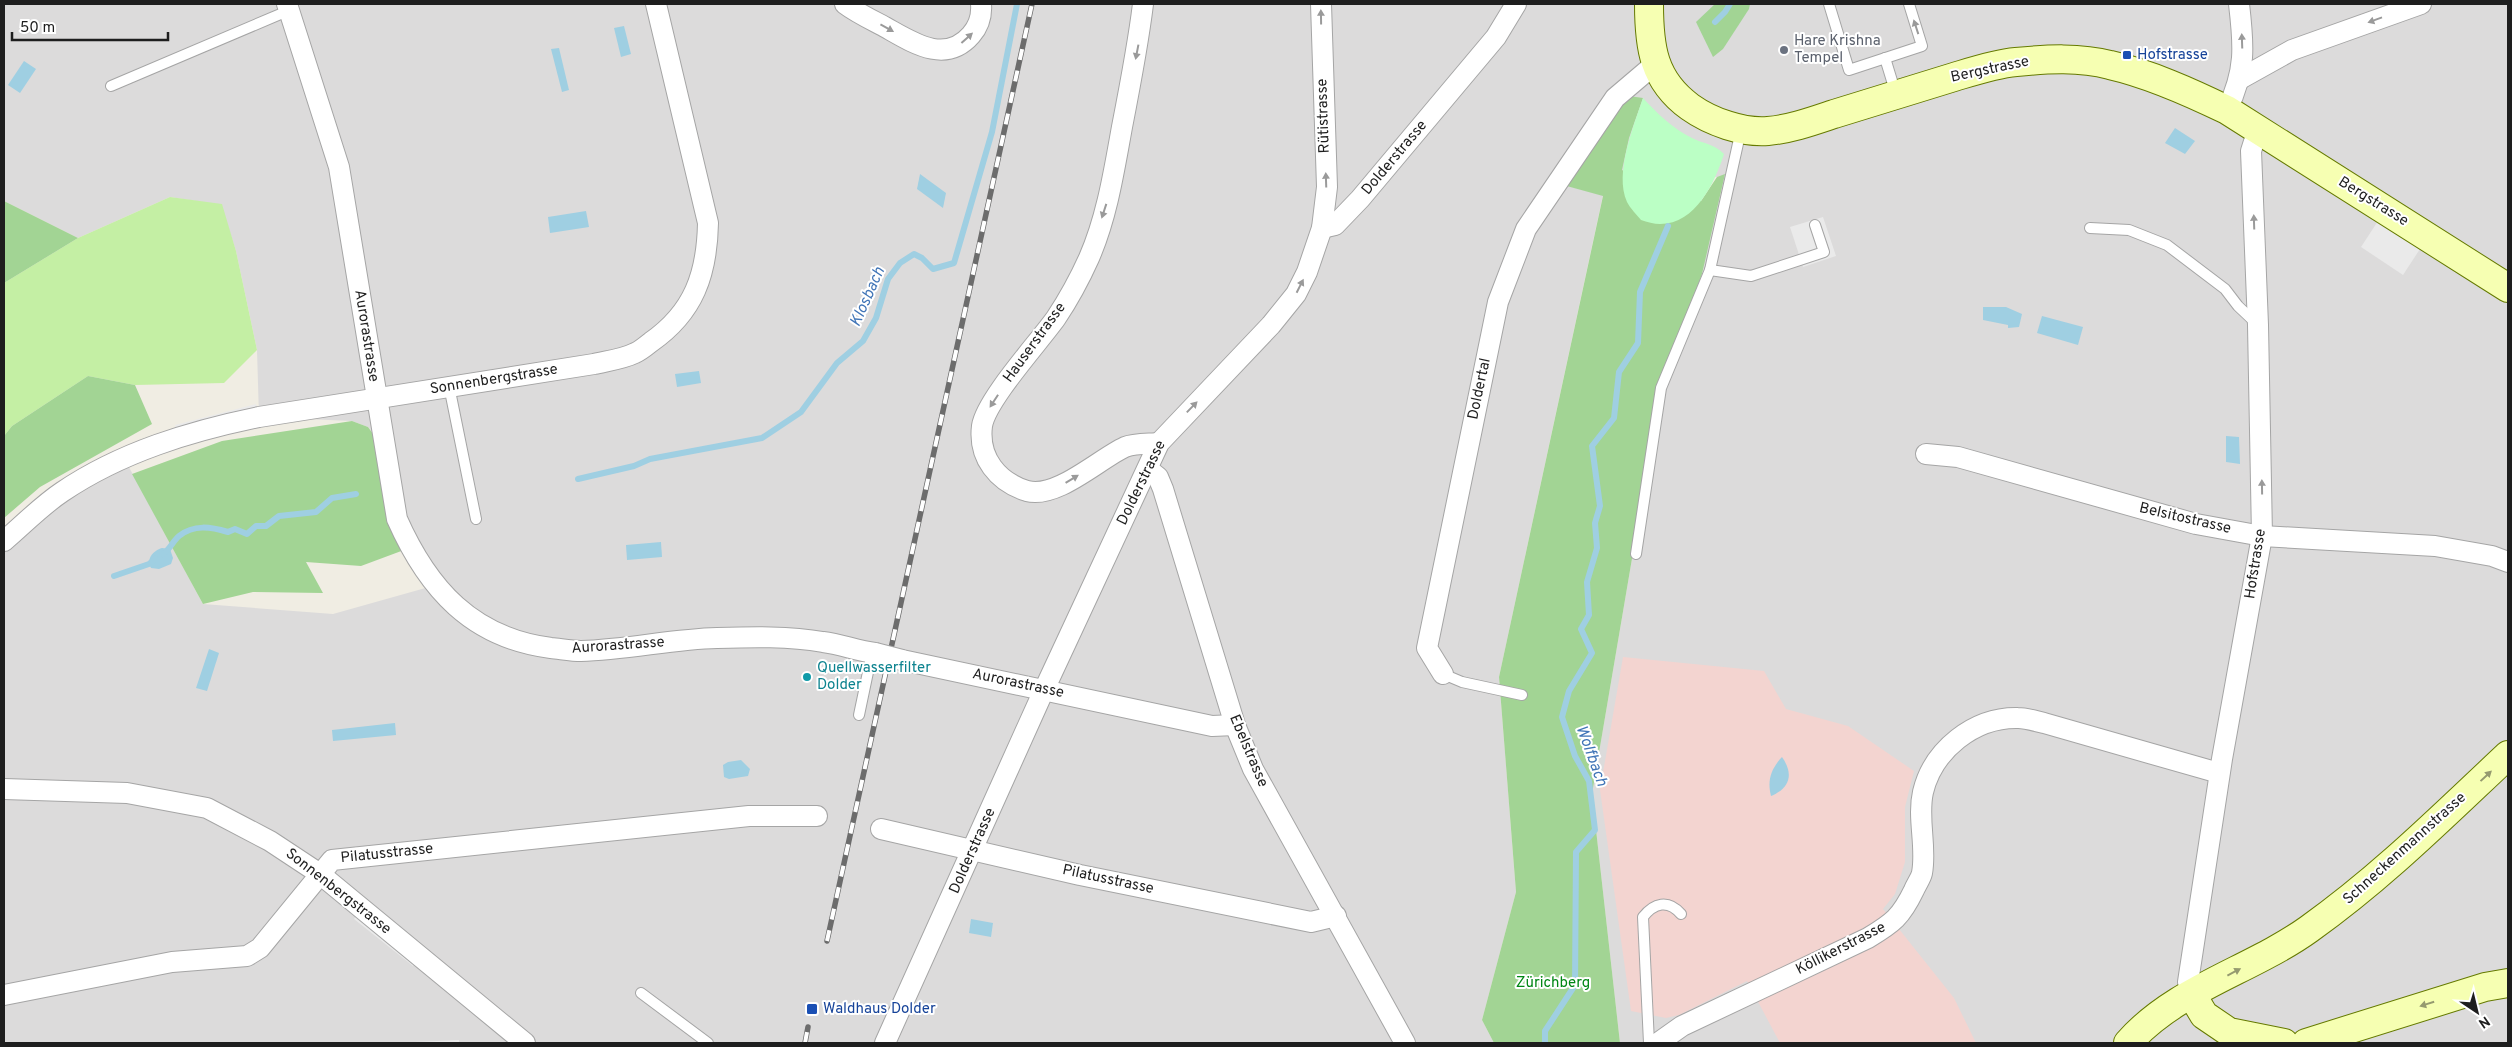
<svg xmlns="http://www.w3.org/2000/svg" width="2512" height="1047" viewBox="0 0 2512 1047" font-family="Overpass,sans-serif">
<rect width="100%" height="100%" fill="#f0ede3"/>
<polygon fill="#dcdbdb" points="4,4 2508,4 2508,1043 1620,1043 1592,794 1661,388 1702,274 1717,177 1622,170 1564,185 1603,195 1499,677 1516,892 1482,1020 1494,1043 4,1043 4,541 124,458 203,604 333,614 429,587 372,432 368,427 352,421 259,417 257,350 236,251 221,205 170,197 78,238 4,201"/>
<polygon fill="#f3d4d0" points="1623,657 1764,671 1786,709 1848,726 1914,771 1905,807 1905,862 1895,894 1883,909 1954,998 1976,1043 1780,1043 1747,981 1679,1015 1666,1018 1631,1011 1600,790"/>
<polygon fill="#c4efa4" points="170,197 222,204 236,251 257,350 224,383 135,385 88,376 12,426 4,436 4,283 78,238"/>
<g fill="#a2d494">
<polygon points="1715,4 1750,4 1749,9 1723,49 1713,57 1696,22"/>
<polygon points="1629,96 1643,98 1629,138 1622,170 1701,201 1717,177 1725,174 1702,274 1661,388 1592,794 1620,1043 1494,1043 1482,1020 1516,892 1499,677 1603,196 1563,185"/>
<polygon points="4,201 78,238 4,283"/>
<polygon points="88,376 135,385 152,424 40,487 4,518 4,436 12,426"/>
<polygon points="352,421 368,427 376,438 404,550 361,566 306,562 323,593 253,592 203,604 132,474 222,441"/>
</g>
<path fill="#bbffc5" d="M1643 98C1657 113 1673 129 1692 138 1704 144 1715 144 1724 154 1715 182 1696 224 1660 224 1654 224 1647 222 1641 220 1637 215 1630 208 1627 202 1614 173 1634 125 1643 98Z"/>
<g fill="#eaeaea">
<polygon points="1823,217 1836,256 1803,267 1790,227"/>
<polygon points="2378,221 2420,249 2403,275 2361,247"/>
<polygon points="256,404 258,410 177,432 175,425"/>
<polygon points="358,913 417,960 413,966 354,919"/>
<polygon points="459,1040 459,1043 393,1043"/>
</g>
<g fill="#9fcfe2">
<polygon points="624,26 631,54 621,57 614,28"/>
<polygon points="559,48 569,90 562,92 551,49"/>
<polygon points="24,61 36,69 20,93 8,85"/>
<polygon points="2175,128 2195,141 2185,154 2165,143"/>
<polygon points="920,174 946,193 943,208 917,189"/>
<polygon points="586,211 589,227 550,233 548,217"/>
<polygon points="1983,307 2006,307 2022,314 2019,327 2008,328 2008,325 1983,320"/>
<polygon points="2042,316 2083,327 2078,345 2037,333"/>
<polygon points="699,371 701,383 677,387 675,374"/>
<polygon points="2226,436 2239,437 2240,464 2226,462"/>
<polygon points="661,542 662,557 627,560 626,545"/>
<path d="M162 548 170 549 173 558 171 564 159 569 151 568C146 558 153 551 162 548Z"/>
<polygon points="209,649 219,653 207,691 196,688"/>
<polygon points="395,723 396,735 333,741 332,730"/>
<path d="M1782 757C1794 774 1790 788 1771 796 1767 780 1771 769 1782 757Z"/>
<polygon points="741,760 750,769 748,776 729,779 724,777 723,765 728,762"/>
<polygon points="971,919 993,923 991,937 969,933"/>
</g>
<g fill="none" stroke-linecap="round" stroke-linejoin="round">
<g stroke="#9fcfe2" stroke-width="6">
<polyline points="1715,22 1725,12 1730,4"/>
<polyline points="578,479 634,466 650,459 762,438 801,412 837,363 863,341 876,318 888,279 900,263 914,254 922,258 933,269 954,263 992,132 1017,4"/>
<path d="M163 554C170 549 173 541 179 536 194 524 211 527 228 532L235 529 247 534 256 526H266L279 516 316 512 332 498 356 494"/>
<polyline points="114,576 149,564 155,559"/>
<polyline points="1545,1043 1545,1031 1575,985 1576,852 1595,830 1589,781 1575,756 1562,717 1569,691 1592,653 1581,629 1589,615 1587,582 1597,548 1595,523 1600,506 1592,446 1614,418 1619,372 1638,343 1640,292 1668,226"/>
</g>
<g stroke="#a5a5a5" stroke-width="12">
<g id="lane">
<polyline points="1829,4 1849,70 1922,46 1909,4"/>
<polyline points="1885,58 1896,94"/>
<polyline points="111,86 290,10"/>
<polyline points="2090,228 2129,230 2167,245 2225,289 2238,306 2257,324"/>
<polyline points="1710,270 1751,276 1824,252 1815,225"/>
<polyline points="449,386 476,519"/>
<polyline points="1636,554 1661,388 1710,270 1741,130"/>
<polyline points="1443,674 1462,682 1522,695"/>
<polyline points="859,715 872,653"/>
<polyline points="641,993 708,1043"/>
<path d="M1649 1043 1643 917C1654 903 1668 899 1681 914"/>
</g>
</g>
<g stroke="#a5a5a5" stroke-width="22">
<g id="street">
<path d="M287 4 339 167 397 519C428 589 472 638 551 648 561 649 572 651 581 651 627 650 672 639 717 638 752 637 789 636 823 642 841 644 857 651 875 653"/>
<path d="M845 4C857 13 872 20 885 27 912 42 945 65 971 35 979 26 982 16 981 4"/>
<path d="M1143 4C1138 45 1130 86 1122 127 1114 171 1107 217 1089 258 1080 278 1068 300 1056 318 1039 342 986 400 982 426 978 458 998 482 1027 491 1057 499 1099 459 1125 447 1135 443 1149 444 1159 443"/>
<polyline points="2240,79 2292,50 2421,4"/>
<path d="M2227 110C2246 70 2244 46 2239 4"/>
<polyline points="1322,228 1335,225 1360,199 1496,37 1516,4"/>
<polyline points="1926,454 1958,457 2196,524 2262,536 2435,546 2492,556 2508,562"/>
<polyline points="1148,469 1158,477 1163,489 1235,725 1253,769 1405,1043"/>
<path d="M4 541C23 525 41 506 62 492 121 452 191 431 259 417L594 364C607 361 623 359 635 353 640 351 646 346 651 342 694 312 707 274 708 223L656 4"/>
<polyline points="902,660 1212,726 1235,725"/>
<polyline points="1443,674 1427,648 1498,302 1526,229 1615,98 1655,64"/>
<polyline points="4,789 127,793 207,808 270,841 320,874 525,1043"/>
<polyline points="881,829 1080,875 1311,922 1336,916"/>
<polyline points="4,995 172,962 247,956 260,948 332,860 749,816 817,816"/>
<polyline points="2192,995 2188,982 2222,759 2262,536 2258,325 2251,151 2258,129"/>
<polyline points="885,1043 1044,690 1159,443 1271,325 1296,294 1307,272 1322,228 1327,187 1321,4"/>
<path d="M1658 1043 1682 1026 1868 938C1893 923 1901 917 1914 890 1916 885 1921 878 1922 873 1927 847 1917 818 1923 792 1933 750 1974 717 2018 718 2026 718 2035 721 2044 723L2219 773"/>
</g>
</g>
<g stroke="#657a00" stroke-width="30">
<g id="secondary">
<path d="M1649 4C1649 47 1653 80 1690 107 1711 122 1743 133 1768 131 1791 129 1813 121 1834 114 1874 102 1914 89 1954 77 1974 71 1995 64 2016 62 2047 59 2080 57 2110 65 2150 74 2190 92 2227 110L2508 288"/>
<polyline points="2192,995 2204,1015 2229,1032 2284,1043"/>
<path d="M2128 1043C2175 989 2252 970 2309 929 2381 878 2444 815 2508 755"/>
<polyline points="2306,1043 2485,987 2508,983"/>
</g>
</g>
<use href="#lane" stroke="#fff" stroke-width="10"/>
<use href="#street" stroke="#fff" stroke-width="20"/>
<use href="#secondary" stroke="#f6ffb2" stroke-width="28"/>
<g stroke="#6c6c6c" stroke-width="5.5">
<g id="rail">
<polyline points="827,941 1032,4"/>
<polyline points="805,1043 808,1027"/>
</g>
</g>
<use href="#rail" stroke="#fff" stroke-width="4" stroke-dasharray="11" stroke-linecap="butt"/>
<g stroke="#a5a5a5" stroke-width="22" stroke-linecap="butt">
<polyline id="street-bridge" points="875,653 902,660"/>
</g>
<use href="#street-bridge" stroke="#fff" stroke-width="20"/>
</g>
<defs><path id="oneway-solid" d="M-6-.8H1V-3.2L6.5 0L1 3.2V.8H-6Z" transform="scale(1.25)"/></defs>
<g fill="#9a9a9a">
<use href="#oneway-solid" transform="translate(1321 17) rotate(-91)"/>
<use href="#oneway-solid" transform="translate(2375 20) rotate(160)"/>
<use href="#oneway-solid" transform="translate(1916 27) rotate(-108)"/>
<use href="#oneway-solid" transform="translate(887 28) rotate(29)"/>
<use href="#oneway-solid" transform="translate(967 38) rotate(-42)"/>
<use href="#oneway-solid" transform="translate(2242 41) rotate(-92)"/>
<use href="#oneway-solid" transform="translate(1137 52) rotate(101)"/>
<use href="#oneway-solid" transform="translate(1326 180) rotate(-92)"/>
<use href="#oneway-solid" transform="translate(1104 211) rotate(108)"/>
<use href="#oneway-solid" transform="translate(2254 222) rotate(-92)"/>
<use href="#oneway-solid" transform="translate(1300 286) rotate(-63)"/>
<use href="#oneway-solid" transform="translate(994 401) rotate(123)"/>
<use href="#oneway-solid" transform="translate(1192 407) rotate(-46)"/>
<use href="#oneway-solid" transform="translate(1072 479) rotate(-31)"/>
<use href="#oneway-solid" transform="translate(2262 487) rotate(-91)"/>
</g>
<g fill="#959a6f">
<use href="#oneway-solid" transform="translate(2486 776) rotate(-43)"/>
<use href="#oneway-solid" transform="translate(2234 972) rotate(-28)"/>
<use href="#oneway-solid" transform="translate(2427 1004) rotate(163)"/>
</g>
<circle fill="#6b7280" stroke="#fff" stroke-width="2" cx="1784" cy="50" r="5"/>
<g fill="#1a4fb4" stroke="#fff" stroke-width="2">
<rect x="2122" y="50" width="10" height="10" rx="2.5"/>
<rect x="806" y="1003" width="12" height="12" rx="2.5"/>
</g>
<circle fill="#0f9aa8" stroke="#fff" stroke-width="2" cx="807" cy="677" r="5"/>
<g text-anchor="middle" dominant-baseline="central" stroke-width="4" stroke-linejoin="round" paint-order="stroke">
<g font-size="15" fill="#5b616d" stroke="#fff" text-anchor="start">
<text x="1794" y="41">Hare Krishna<tspan x="1794" dy="17">Tempel</tspan></text>
</g>
<g font-size="15" fill="#164399" stroke="#fff" text-anchor="start">
<text x="2137" y="55">Hofstrasse</text>
<text x="823" y="1009">Waldhaus Dolder</text>
</g>
<g font-size="15" fill="#1e1e1e" stroke="#fff">
<text transform="translate(1990 70) rotate(-12)">Bergstrasse</text>
<text transform="translate(1324 116) rotate(-92)">Rütistrasse</text>
<text transform="translate(1395 158) rotate(-50)">Dolderstrasse</text>
<text transform="translate(2373 202) rotate(32)">Bergstrasse</text>
<text transform="translate(366 336) rotate(81)">Aurorastrasse</text>
<text transform="translate(1035 343) rotate(-54)">Hauserstrasse</text>
<text transform="translate(494 380) rotate(-9)">Sonnenbergstrasse</text>
<text transform="translate(1480 389) rotate(-78)">Doldertal</text>
<text transform="translate(1142 483) rotate(-64)">Dolderstrasse</text>
<text transform="translate(2185 519) rotate(13)">Belsitostrasse</text>
<text transform="translate(2256 564) rotate(-81)">Hofstrasse</text>
<text transform="translate(618 646) rotate(-4)">Aurorastrasse</text>
<text transform="translate(1018 684) rotate(12)">Aurorastrasse</text>
<text transform="translate(1248 751) rotate(67)">Ebelstrasse</text>
<text transform="translate(2405 849) rotate(-42)">Schneckenmannstrasse</text>
<text transform="translate(973 851) rotate(-66)">Dolderstrasse</text>
<text transform="translate(387 854) rotate(-6)">Pilatusstrasse</text>
<text transform="translate(1108 880) rotate(12)">Pilatusstrasse</text>
<text transform="translate(338 892) rotate(38)">Sonnenbergstrasse</text>
<text transform="translate(1841 949) rotate(-27)">Köllikerstrasse</text>
</g>
<g font-size="15" fill="#0d838f" stroke="#fff" text-anchor="start">
<text x="817" y="668">Quellwasserfilter<tspan x="817" dy="17">Dolder</tspan></text>
</g>
<g font-size="15" fill="#018714" stroke="#fff">
<text x="1553" y="983">Zürichberg</text>
</g>
<g font-size="16" font-style="italic" fill="#4175b7" stroke="#fff">
<text transform="translate(868 297) rotate(-66)">Klosbach</text>
<text transform="translate(1591 756) rotate(70)">Wolfbach</text>
</g>
</g>
<rect width="2512" height="1047" fill="none" stroke="#1e1e1e" stroke-width="10"/>
<g transform="translate(2477 1012) rotate(145)" stroke="#ffffff" stroke-width="4" paint-order="stroke">
<path d="M0-4L9 19L0 12L-9 19Z" fill="#1e1e1e"/>
<text y="-8" font-size="14" font-weight="bold" text-anchor="middle" fill="#1e1e1e">N</text>
</g>
<path d="M12 32v8h156v-8" fill="none" stroke="#1e1e1e" stroke-width="2.5"/>
<text x="20" y="32" font-size="15" fill="#1e1e1e" stroke="#ffffff" stroke-width="4" paint-order="stroke">50 m</text>
</svg>
